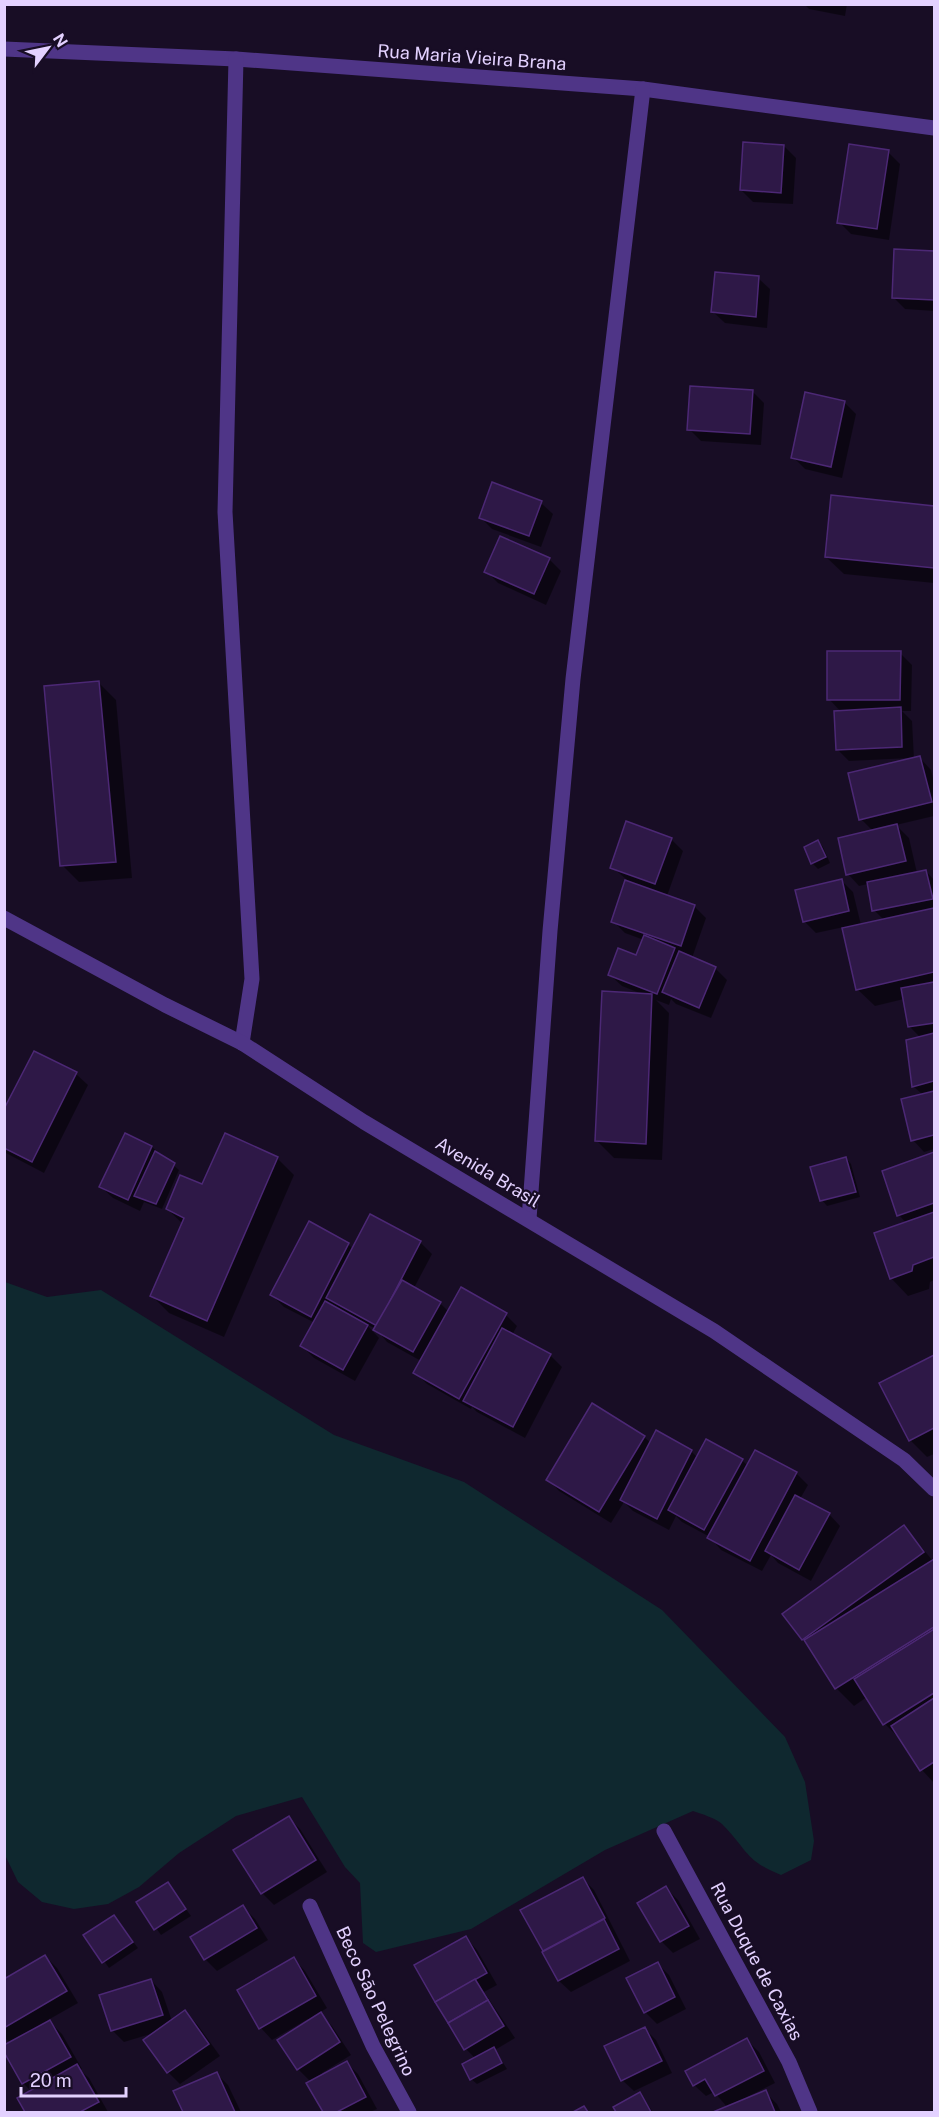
<svg xmlns="http://www.w3.org/2000/svg" width="939" height="2117" viewBox="0 0 939 2117" font-family="'Public Sans',sans-serif">
<rect width="100%" height="100%" fill="#180d25"/>
<path fill="#0f282f" d="M5 1282 47 1297 101 1290 334 1435 464 1482 662 1610 785 1737 805 1782 814 1841 811 1860 781 1875C745 1861 747 1849 722 1824 715 1818 702 1814 693 1811L605 1850 471 1929 376 1952 363 1943 360 1883 345 1867 302 1797 236 1816 179 1853 139 1887 108 1904 74 1909 42 1902 18 1882 5 1855Z"/>
<g fill="#0007">
<polygon points="804,4 847,4 845,16 809,9"/>
<polygon points="784,146 796,158 793,204 753,202 741,190"/>
<polygon points="888,152 900,164 889,240 851,234 839,222"/>
<polygon points="895,251 934,253 934,311 905,309 893,297"/>
<polygon points="758,278 770,289 767,328 725,323 713,312"/>
<polygon points="752,391 764,403 761,445 701,441 689,429"/>
<polygon points="844,402 856,414 842,478 805,469 793,457"/>
<polygon points="832,497 934,508 934,583 844,574 826,557"/>
<polygon points="541,503 553,514 541,547 492,529 480,517"/>
<polygon points="549,559 561,571 546,605 498,583 486,571"/>
<polygon points="900,653 912,665 911,711 902,711 912,721 914,759 920,758 931,770 934,782 934,816 896,825 909,838 917,873 926,871 934,880 934,1149 924,1152 913,1140 923,1095 913,1086 921,1038 909,1026 904,999 875,1006 857,989 844,927 816,933 804,921 841,880 853,892 861,925 884,920 874,910 868,884 859,886 848,874 873,831 861,819 911,758 849,761 837,749 841,712 829,699"/>
<polygon points="99,683 116,700 132,878 79,882 62,865"/>
<polygon points="671,839 683,851 667,896 694,906 706,918 692,958 715,968 727,980 711,1018 676,1004 671,999 669,1005 656,1000 669,1013 662,1160 614,1158 597,1141 642,994 622,986 610,975 637,957 644,940 625,933 613,921 627,880 612,867"/>
<polygon points="818,841 823,847 830,863 818,869 812,863"/>
<polygon points="76,1074 88,1085 44,1173 4,1152 4,1112"/>
<polygon points="125,1135 152,1147 179,1170 162,1209 144,1202 140,1211 113,1198 101,1187"/>
<polygon points="934,1153 934,1280 930,1282 929,1289 908,1296 891,1278 906,1223 899,1215 884,1172"/>
<polygon points="277,1158 294,1175 224,1337 169,1313 152,1296 183,1224 167,1209 203,1186"/>
<polygon points="846,1158 851,1164 860,1197 827,1206 822,1200"/>
<polygon points="420,1242 432,1254 414,1288 440,1303 449,1312 506,1315 517,1326 512,1335 551,1356 562,1367 525,1438 477,1412 472,1407 471,1409 427,1384 415,1372 421,1361 387,1342 376,1329 366,1324 379,1338 355,1381 314,1358 302,1346 315,1323 284,1307 272,1295 348,1244 353,1249"/>
<polygon points="934,1356 934,1454 927,1457 910,1440 881,1384"/>
<polygon points="644,1437 651,1443 691,1451 698,1458 742,1460 748,1466 796,1473 808,1485 800,1499 829,1514 840,1526 811,1581 778,1563 771,1555 762,1571 721,1550 710,1537 682,1522 676,1516 669,1530 633,1511 624,1502 611,1523 559,1491 548,1479"/>
<polygon points="904,1527 934,1562 934,1783 922,1770 902,1741 885,1724 867,1697 854,1706 836,1688 810,1647 784,1614"/>
<polygon points="288,1817 300,1829 327,1872 274,1905 262,1893 235,1850"/>
<polygon points="582,1878 594,1890 630,1961 571,1992 559,1981 522,1911"/>
<polygon points="168,1884 191,1916 161,1935 138,1903"/>
<polygon points="666,1888 678,1900 700,1939 673,1953 661,1941 639,1903"/>
<polygon points="243,1907 255,1919 268,1940 217,1971 205,1959"/>
<polygon points="114,1917 138,1948 109,1968 86,1936"/>
<polygon points="466,1938 477,1950 497,1985 484,1992 515,2038 495,2050 507,2069 477,2084 471,2079 476,2059 466,2049"/>
<polygon points="45,1956 57,1968 78,2003 48,2020 62,2034 82,2069 80,2070 89,2078 108,2112 27,2112 19,2099 32,2092 23,2083 11,2044 4,2037 4,1981"/>
<polygon points="294,1959 305,1971 327,2008 319,2013 332,2026 351,2055 322,2073 323,2075 347,2063 358,2074 377,2109 370,2112 324,2112 308,2083 311,2082 298,2069 310,2021 308,2019 272,2040 261,2028"/>
<polygon points="657,1963 669,1975 686,2009 657,2024 645,2012"/>
<polygon points="151,1980 162,1992 172,2021 185,2012 197,2024 220,2056 180,2084 168,2072 145,2040 154,2033 124,2042 112,2030"/>
<polygon points="644,2028 656,2040 672,2073 634,2091 622,2080"/>
<polygon points="747,2040 759,2052 775,2083 747,2097 748,2099 765,2092 777,2104 781,2112 717,2112 728,2108 714,2092 706,2096 694,2085"/>
<polygon points="216,2073 228,2085 241,2112 184,2112 175,2092"/>
<polygon points="640,2094 653,2112 618,2112 615,2108"/>
</g>
<g fill="#2e1847" stroke="#4c2875" stroke-width="1.5">
<polygon points="743,142 784,145 781,193 740,190"/>
<polygon points="849,144 889,150 877,229 837,223"/>
<polygon points="894,249 934,251 934,300 892,298"/>
<polygon points="715,272 759,276 756,317 711,312"/>
<polygon points="690,386 753,390 750,434 687,430"/>
<polygon points="805,392 845,401 831,467 791,458"/>
<polygon points="492,482 542,501 529,536 479,518"/>
<polygon points="831,495 934,506 934,568 825,557"/>
<polygon points="500,536 550,558 534,594 484,572"/>
<polygon points="827,651 901,651 900,700 827,700"/>
<polygon points="99,681 116,862 60,866 44,686"/>
<polygon points="901,707 902,747 836,750 834,711"/>
<polygon points="920,756 932,802 859,820 848,773"/>
<polygon points="626,821 672,838 655,884 610,868"/>
<polygon points="897,824 906,861 846,875 838,838"/>
<polygon points="818,840 826,857 811,864 804,847"/>
<polygon points="926,870 933,899 872,911 867,882"/>
<polygon points="842,879 849,911 803,922 795,890"/>
<polygon points="625,880 695,905 681,946 611,922"/>
<polygon points="934,908 934,972 856,990 842,928"/>
<polygon points="644,935 675,948 657,994 608,975 618,948 636,955"/>
<polygon points="679,951 716,967 699,1008 662,992"/>
<polygon points="934,982 934,1023 908,1027 901,988"/>
<polygon points="602,991 652,994 646,1144 595,1141"/>
<polygon points="934,1033 934,1081 912,1087 906,1040"/>
<polygon points="34,1051 77,1072 32,1162 4,1148 4,1109"/>
<polygon points="934,1091 934,1135 911,1141 901,1099"/>
<polygon points="125,1133 152,1146 128,1200 99,1187"/>
<polygon points="225,1133 278,1157 207,1321 150,1296 184,1218 166,1209 180,1175 202,1184"/>
<polygon points="155,1151 175,1163 156,1204 134,1196"/>
<polygon points="934,1152 934,1203 897,1216 882,1171"/>
<polygon points="846,1157 856,1192 820,1201 810,1167"/>
<polygon points="934,1212 934,1257 913,1265 912,1271 890,1279 874,1233"/>
<polygon points="370,1214 421,1241 377,1326 326,1298"/>
<polygon points="309,1221 349,1243 311,1317 270,1295"/>
<polygon points="402,1280 441,1302 413,1352 373,1330"/>
<polygon points="461,1287 507,1313 459,1399 413,1373"/>
<polygon points="325,1301 368,1325 343,1370 300,1346"/>
<polygon points="502,1328 551,1354 513,1427 463,1401"/>
<polygon points="934,1355 934,1428 909,1441 879,1383"/>
<polygon points="592,1403 645,1436 599,1512 546,1480"/>
<polygon points="656,1430 692,1450 657,1519 620,1500"/>
<polygon points="706,1439 743,1459 704,1530 668,1510"/>
<polygon points="755,1450 797,1472 750,1561 707,1538"/>
<polygon points="795,1495 830,1513 799,1570 765,1551"/>
<polygon points="904,1525 924,1552 802,1640 782,1614"/>
<polygon points="934,1559 934,1627 835,1689 804,1640"/>
<polygon points="934,1629 934,1693 883,1725 854,1679"/>
<polygon points="934,1698 934,1762 920,1771 891,1726"/>
<polygon points="289,1816 316,1860 261,1894 233,1850"/>
<polygon points="583,1877 605,1918 543,1951 520,1910"/>
<polygon points="168,1882 186,1909 154,1930 136,1902"/>
<polygon points="666,1886 689,1926 660,1942 637,1903"/>
<polygon points="243,1905 257,1928 204,1960 190,1937"/>
<polygon points="114,1915 133,1942 102,1963 83,1935"/>
<polygon points="604,1919 619,1949 558,1981 542,1952"/>
<polygon points="466,1936 487,1973 435,2002 414,1965"/>
<polygon points="45,1955 67,1991 4,2028 4,1979"/>
<polygon points="294,1957 316,1996 259,2029 237,1990"/>
<polygon points="658,1962 675,1997 644,2013 626,1978"/>
<polygon points="151,1979 163,2015 111,2031 99,1995"/>
<polygon points="475,1979 488,2000 448,2023 435,2002"/>
<polygon points="488,2000 504,2026 464,2050 448,2023"/>
<polygon points="185,2010 209,2044 167,2073 143,2040"/>
<polygon points="321,2012 340,2042 297,2070 277,2040"/>
<polygon points="50,2020 71,2057 22,2084 4,2052 4,2045"/>
<polygon points="645,2027 662,2061 621,2081 604,2046"/>
<polygon points="747,2038 764,2071 715,2096 705,2079 693,2086 685,2071"/>
<polygon points="494,2047 502,2063 470,2080 462,2064"/>
<polygon points="347,2061 366,2097 337,2112 323,2112 306,2083"/>
<polygon points="77,2064 99,2102 80,2112 25,2112 17,2098"/>
<polygon points="217,2072 235,2112 183,2112 173,2091"/>
<polygon points="766,2090 775,2112 713,2112"/>
<polygon points="640,2092 651,2112 616,2112 613,2107"/>
<polygon points="584,2106 588,2112 573,2112"/>
</g>
<g fill="none" stroke-linecap="round" stroke-linejoin="round">
<g stroke="#4f3587" stroke-width="15">
<polyline points="4,49 236,59 643,89 934,128"/>
<polyline points="236,59 225,512 252,979 242,1043"/>
<polyline points="529,1219 550,931 573,679 643,89"/>
<polyline points="664,1831 789,2062 810,2112"/>
<polyline points="310,1906 373,2046 409,2112"/>
</g>
<polyline stroke="#4f3587" stroke-width="15" points="4,918 165,1005 242,1043 364,1122 714,1331 904,1460 934,1489"/>
</g>
<g text-anchor="middle" dominant-baseline="central" stroke-width="4.5" stroke-linejoin="round" paint-order="stroke">
<g font-size="18" fill="#e3d1ff" stroke="#180d25">
<text transform="translate(472 57) rotate(4)">Rua Maria Vieira Brana</text>
<text transform="translate(488 1172) rotate(31)">Avenida Brasil</text>
<text transform="translate(757 1961) rotate(62)">Rua Duque de Caxias</text>
<text transform="translate(376 2001) rotate(65)">Beco São Pelegrino</text>
</g>
</g>
<rect width="939" height="2117" fill="none" stroke="#e3d1ff" stroke-width="12"/>
<g transform="translate(48 48) rotate(58)" stroke="#180d25" stroke-width="4.5" paint-order="stroke">
<path d="M0-4.5L10 22L0 15L-10 22Z" fill="#e3d1ff"/>
<text y="-9" font-size="16" font-weight="bold" text-anchor="middle" fill="#e3d1ff">N</text>
</g>
<path d="M21 2087v9h105v-9" fill="none" stroke="#e3d1ff" stroke-width="3"/>
<text x="30" y="2087" font-size="18" fill="#e3d1ff" stroke="#180d25" stroke-width="4.5" paint-order="stroke">20 m</text>
</svg>
